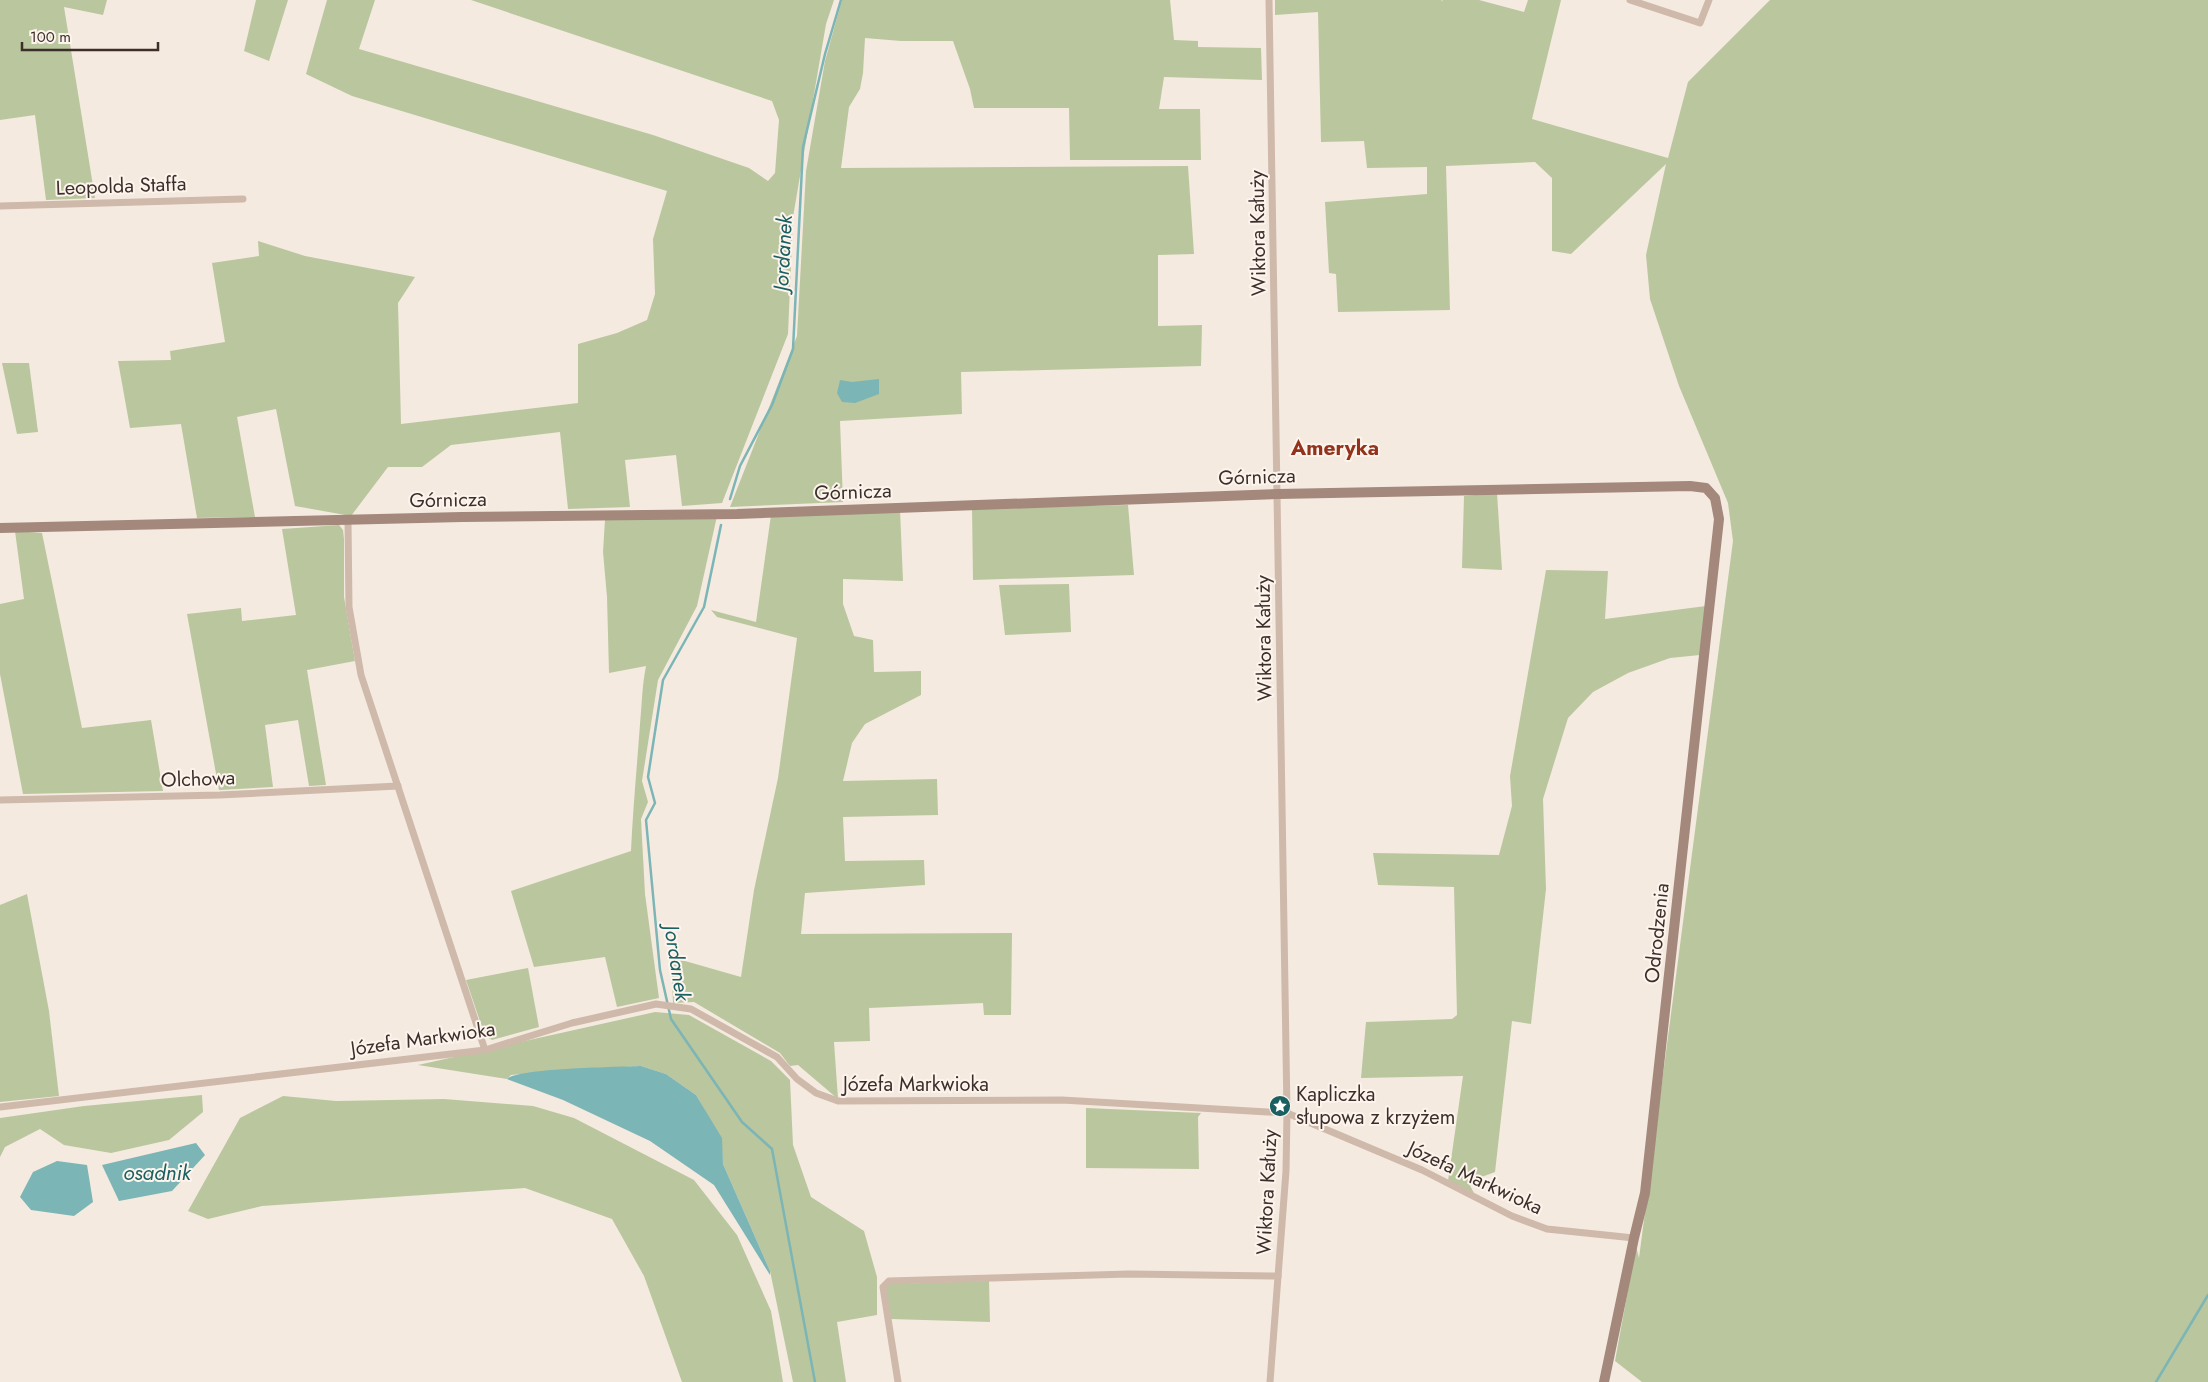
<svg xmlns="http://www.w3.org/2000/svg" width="2208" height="1382" viewBox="0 0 2208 1382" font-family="Jost,sans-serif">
<rect width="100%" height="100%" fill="#f5eae0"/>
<g fill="#bac69e">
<polygon points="0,0 107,0 103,15 64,7 95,198 46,200 35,115 0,120"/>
<polygon points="256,0 288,0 269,61 244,51"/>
<polygon points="327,0 375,0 359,49 653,135 749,168 768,181 775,173 779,120 772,101 471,0 834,0 826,24 793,217 788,334 722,503 682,506 676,455 625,460 630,507 568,509 560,432 451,445 422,467 388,467 351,516 295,506 276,409 237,417 255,517 197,518 181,424 130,428 118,361 171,360 170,351 225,342 212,263 259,256 258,241 305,256 415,277 398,303 401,424 578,403 578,344 617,333 647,320 655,294 653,239 667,191 352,96 306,74"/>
<polygon points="842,0 1170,0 1174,40 1198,41 1198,47 1261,48 1262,80 1164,77 1159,109 1200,109 1201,160 1070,160 1069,108 974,108 970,89 953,41 901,41 865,38 863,73 860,89 849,107 841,168 1188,166 1194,254 1158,255 1158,326 1202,325 1201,366 961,372 962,414 840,421 843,502 730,507 797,336 806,171 825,61"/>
<polygon points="1275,0 1441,0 1443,2 1442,0 1479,0 1524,12 1528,0 1561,0 1532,119 1668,158 1688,82 1770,0 2208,0 2208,1382 1642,1382 1615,1361 1636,1246 1639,1258 1733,541 1728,503 1679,386 1650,299 1646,255 1666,164 1571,254 1552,251 1552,178 1535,162 1446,166 1450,310 1338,312 1336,274 1329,273 1325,202 1427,194 1427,167 1367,168 1364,141 1321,142 1318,12 1275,15"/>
<polygon points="2,363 29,363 38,432 17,434"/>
<polygon points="1497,493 1502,570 1462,568 1464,496"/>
<polygon points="1128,505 1134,575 973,580 972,508"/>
<polygon points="900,510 903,581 843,579 843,604 854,636 873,640 874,672 921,671 921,695 865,724 852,743 843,781 937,779 938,815 843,817 845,861 924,860 925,885 805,893 801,934 1012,933 1011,1015 984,1015 983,1003 869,1008 870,1041 834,1042 838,1099 798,1065 790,1066 780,1053 694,1002 673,1003 671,957 741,977 754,890 778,778 797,638 717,617 711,610 756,622 771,515"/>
<path d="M717 516 697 606 658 680 642 781 648 802 641 819 645 894 659 998 617 1007 605 957 534 967 511 891 631 851C633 808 637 766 640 724 642 704 642 686 646 666L609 673 607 597 603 552 605 520Z"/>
<polygon points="339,525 343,530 344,539 344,597 355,661 307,670 326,785 309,786 298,720 265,725 273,787 219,790 187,614 241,608 242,621 296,615 282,529"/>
<polygon points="15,531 42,533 82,728 151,720 163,791 23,794 0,674 0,604 24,599"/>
<polygon points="1546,570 1608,571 1605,619 1706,606 1700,655 1670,658 1628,673 1593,692 1568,718 1543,799 1546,889 1531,1024 1512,1021 1495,1172 1468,1182 1474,1193 1448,1181 1463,1076 1361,1078 1366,1022 1452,1019 1457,1015 1454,887 1378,885 1373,853 1499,855 1512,806 1510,776"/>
<polygon points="1069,584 1071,632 1005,635 999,585"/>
<polygon points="27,894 49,1011 59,1096 0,1102 0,905"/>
<polygon points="528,968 539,1027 492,1040 485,1036 466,980"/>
<polygon points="655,1012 689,1015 771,1061 790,1080 793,1145 811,1197 864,1231 877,1277 877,1315 837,1322 846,1382 793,1382 770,1271 723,1164 721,1138 696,1095 666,1074 641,1066 543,1072 511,1075 507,1079 418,1065"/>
<polygon points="202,1095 203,1112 169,1140 111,1153 64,1145 40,1129 5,1147 0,1157 0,1118 84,1106"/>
<polygon points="283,1096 336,1101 444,1099 533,1106 574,1118 694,1180 737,1235 771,1311 783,1382 682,1382 644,1276 612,1219 525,1188 262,1206 208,1219 188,1211 240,1118"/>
<polygon points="1086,1108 1201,1113 1198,1117 1199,1169 1086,1168"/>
<polygon points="989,1281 990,1322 891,1319 886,1289 889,1284"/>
</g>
<g fill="#7cb5b5">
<polygon points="879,379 879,394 855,403 842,402 837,393 840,380 852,382"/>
<path d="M641 1066 666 1074 696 1095 722 1138 723 1164 770 1271V1275L714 1185 650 1141 563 1100 507 1079C518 1068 619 1067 641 1066Z"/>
<polygon points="196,1143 205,1155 172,1191 119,1201 102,1165"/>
<polygon points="57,1161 87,1165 93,1202 74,1216 31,1210 20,1197 33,1172"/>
</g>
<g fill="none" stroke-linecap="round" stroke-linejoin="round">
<g stroke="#7cb5b5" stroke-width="2.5">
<polyline points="730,499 740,466 772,405 793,349 803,147 825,54 841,0"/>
<polyline points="721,525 704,607 663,680 648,777 655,803 646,820 660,970 671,1019 742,1122 772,1149 815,1382"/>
<polyline points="2156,1382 2208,1295"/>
</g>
<g stroke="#cfb9aa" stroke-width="7">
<polyline points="1269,0 1287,1113 1286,1171 1270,1382"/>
<polyline points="1630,0 1700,23 1709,0"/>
<polyline points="0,206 243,199"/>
<polyline points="348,520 349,607 361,675 485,1050"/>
<polyline points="0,800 220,795 398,786"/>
<polyline points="0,1107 485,1050 572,1023 656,1004 691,1009 777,1057 797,1079 816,1093 838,1101 1062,1100 1287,1113 1422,1170 1512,1216 1547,1229 1634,1238"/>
<polyline points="898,1382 883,1287 889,1281 1129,1274 1278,1276"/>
</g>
<polyline stroke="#a3887b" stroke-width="10" points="0,528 462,517 737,514 1278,494 1690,486 1706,488 1715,498 1719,519 1645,1193 1634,1238 1604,1382"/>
</g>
<defs>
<g id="sight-disc" transform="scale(1.125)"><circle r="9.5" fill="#1b6061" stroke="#fcf4ed"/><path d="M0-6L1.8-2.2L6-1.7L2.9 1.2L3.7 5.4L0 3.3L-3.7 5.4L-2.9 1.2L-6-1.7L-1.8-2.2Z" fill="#fff"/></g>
</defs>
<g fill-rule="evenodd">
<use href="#sight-disc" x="1280" y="1106"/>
</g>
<g text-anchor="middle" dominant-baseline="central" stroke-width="4" stroke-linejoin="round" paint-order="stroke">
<g font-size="20" fill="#3c2f2a" stroke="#fcf4ed">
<text transform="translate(121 186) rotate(-2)">Leopolda Staffa</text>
<text transform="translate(1258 233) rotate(-91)">Wiktora Kałuży</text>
<text transform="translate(1257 477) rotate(-2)">Górnicza</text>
<text transform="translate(853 492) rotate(-2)">Górnicza</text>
<text transform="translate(448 500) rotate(-1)">Górnicza</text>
<text transform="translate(1264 638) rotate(-91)">Wiktora Kałuży</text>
<text transform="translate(198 779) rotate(-2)">Olchowa</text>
<text transform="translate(1657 933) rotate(-84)">Odrodzenia</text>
<text transform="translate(423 1039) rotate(-8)">Józefa Markwioka</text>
<text x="916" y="1084">Józefa Markwioka</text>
<text transform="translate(1475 1178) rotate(25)">Józefa Markwioka</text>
<text transform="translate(1267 1192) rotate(-87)">Wiktora Kałuży</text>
</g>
<g font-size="20" fill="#3c2f2a" stroke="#fcf4ed" text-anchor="start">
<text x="1296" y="1094">Kapliczka<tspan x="1296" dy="23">słupowa z krzyżem</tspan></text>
</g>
<g font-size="21" font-style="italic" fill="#1b6061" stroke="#fcf4ed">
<text transform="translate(783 253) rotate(-87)">Jordanek</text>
<text transform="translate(677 963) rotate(81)">Jordanek</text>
<text x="157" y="1173">osadnik</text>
</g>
<g font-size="21" font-weight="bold" fill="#92331c" stroke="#fcf4ed">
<text x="1335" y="448">Ameryka</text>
</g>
</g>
<path d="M22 42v8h136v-8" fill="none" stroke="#3c2f2a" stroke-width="2.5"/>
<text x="30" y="42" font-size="15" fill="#3c2f2a" stroke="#fcf4ed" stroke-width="4" paint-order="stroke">100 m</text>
</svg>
